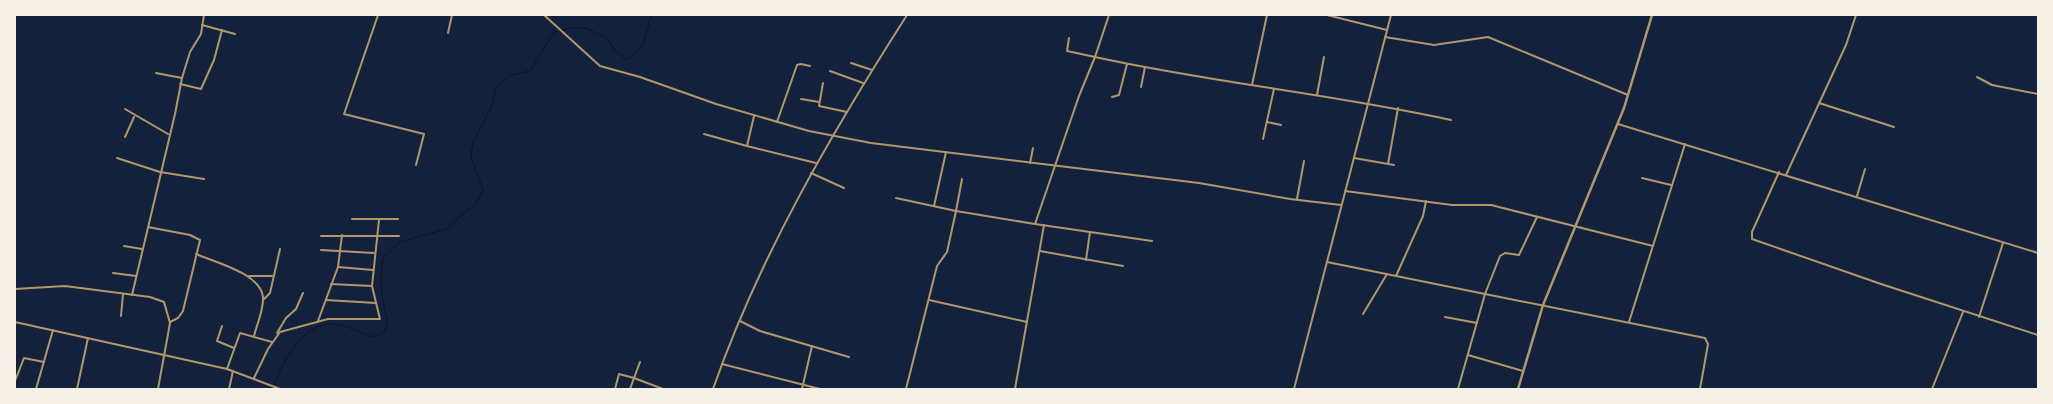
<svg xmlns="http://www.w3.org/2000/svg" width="2053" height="404" viewBox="0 0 2053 404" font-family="Poppins,sans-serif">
<rect width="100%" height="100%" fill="#14213d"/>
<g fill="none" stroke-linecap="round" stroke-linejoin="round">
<path stroke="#0b132b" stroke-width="1" d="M272 389C280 366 303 322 332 324 343 324 362 333 373 337L383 333 388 323C382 300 379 281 383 258L400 242 446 229 476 203 483 190 471 156 473 142 491 108 496 88 511 75 530 71 554 32 571 28H586L607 38 615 51 627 60 643 46 651 15"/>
<g stroke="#b1986c" stroke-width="2">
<polyline points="378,15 344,114 424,134 416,165"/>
<polyline points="544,15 600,66 640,77 716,104 809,131 871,143 1199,183 1290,199 1341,205"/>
<polyline points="1327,15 1387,30"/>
<polyline points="202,25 235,34"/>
<polyline points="448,33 452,15"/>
<polyline points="1385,37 1434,45 1488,37 1628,95"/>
<polyline points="1069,38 1067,51 1095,57 1109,15"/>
<polyline points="851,63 872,70"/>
<polyline points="830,71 863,83"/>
<polyline points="156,73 182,78"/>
<polyline points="1977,77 1992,85 2038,94"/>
<polyline points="823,83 819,106 847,112"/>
<polyline points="180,84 201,89 214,60 222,30"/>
<polyline points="1252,85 1267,15"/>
<polyline points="1141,87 1145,67"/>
<polyline points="1317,95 1324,57"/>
<polyline points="1112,97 1119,95 1127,64"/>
<polyline points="801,99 819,102"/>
<polyline points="1819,103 1894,127"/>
<polyline points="125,109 168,134"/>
<polyline points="754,116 747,146 816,163"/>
<polyline points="777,122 797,65 801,64 810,66"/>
<polyline points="1267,122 1281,125"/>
<polyline points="1618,124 2038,253"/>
<polyline points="704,134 747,146"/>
<polyline points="125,137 134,117"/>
<polyline points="1263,139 1274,89"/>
<polyline points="117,158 160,172 204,179"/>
<polyline points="1354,158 1394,165"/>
<polyline points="1030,163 1033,148"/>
<polyline points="1388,164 1398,108"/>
<polyline points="1779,172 1752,232 1752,239 1881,284 2038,335"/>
<polyline points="811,173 844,188"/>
<polyline points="1786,175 1846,45 1856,15"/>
<polyline points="1642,178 1671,185"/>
<polyline points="1345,191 1452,205 1491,205 1653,246"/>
<polyline points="1857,196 1865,169"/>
<polyline points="896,198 956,211 962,179"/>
<polyline points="1297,199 1304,161"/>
<polyline points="934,206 946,152"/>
<polyline points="352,219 398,219"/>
<polyline points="1035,224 1152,241"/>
<polyline points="148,227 190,235 200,240 183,311 178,318 170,322"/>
<polyline points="321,236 399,236"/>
<polyline points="124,246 142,249"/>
<polyline points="321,250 374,253"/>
<polyline points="1040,251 1123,266"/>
<path d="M196 254C215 262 261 274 263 297 264 309 257 324 254 336"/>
<polyline points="1086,260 1090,232"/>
<polyline points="1327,262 1485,294 1500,256 1505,253 1519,255 1537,217"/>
<polyline points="338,267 373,270"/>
<polyline points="113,273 136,276"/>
<polyline points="249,276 272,276"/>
<polyline points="1396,276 1423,216 1426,201"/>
<polyline points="331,284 372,286"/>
<polyline points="15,289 65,286 150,297 164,302 170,323 158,389"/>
<polyline points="132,295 175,114 182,78 190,52 201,34 204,15"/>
<polyline points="263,300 270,293 280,249"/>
<polyline points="326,300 376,303"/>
<polyline points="929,300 1027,322"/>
<polyline points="1363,314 1387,274"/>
<polyline points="121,316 123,294"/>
<polyline points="1445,317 1477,323"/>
<polyline points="1979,317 2003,243"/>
<polyline points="318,321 338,267 342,235"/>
<polyline points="740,321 760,331 849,357"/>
<polyline points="15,322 227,369 280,389"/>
<polyline points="1629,322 1685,144"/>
<polyline points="222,326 217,341 234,348"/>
<polyline points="277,333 286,318 296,309 303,293"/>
<polyline points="1468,355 1523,371"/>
<polyline points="722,364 820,389"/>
<polyline points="227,369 240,333 272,342"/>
<polyline points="254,378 268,349 280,332 328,319 380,319 372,286 379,220"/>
<polyline points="15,381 24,358 44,362"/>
<polyline points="36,389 53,330"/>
<polyline points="77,389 88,338"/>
<polyline points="229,389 233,371"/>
<polyline points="615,389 619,374 634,378 640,362"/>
<polyline points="630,389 634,378 663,389"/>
<path d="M713 389C760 255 831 134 907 15"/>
<polyline points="802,389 812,346"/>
<path d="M906 389 937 266 947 252 956 211 1035 224 1079 96 1095 57C1213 83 1333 94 1451 120"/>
<polyline points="1015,389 1044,225"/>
<polyline points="1294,389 1391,15"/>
<polyline points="1458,389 1485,294 1705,338 1708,344 1700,389"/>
<polyline points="1932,389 1963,312"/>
</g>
<polyline stroke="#b1986c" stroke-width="2.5" points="1518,389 1543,305 1624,108 1652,15"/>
</g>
<rect width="2053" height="404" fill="none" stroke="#f6f1e7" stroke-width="32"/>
</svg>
